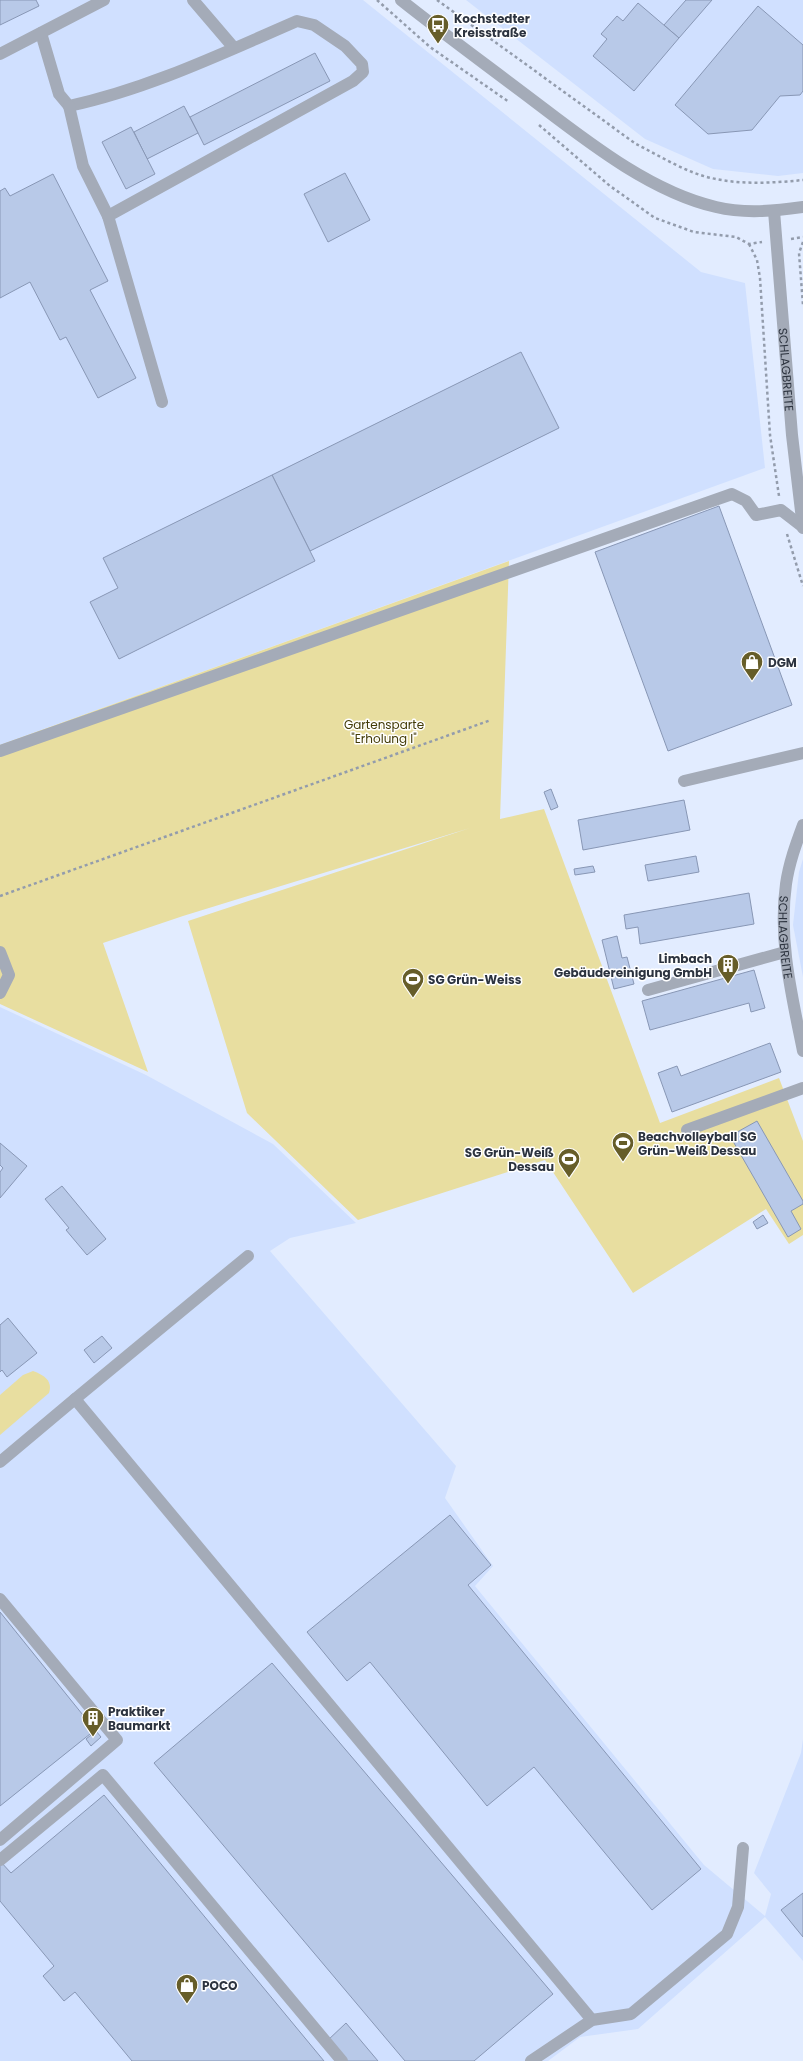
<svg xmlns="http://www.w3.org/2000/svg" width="803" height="2061" viewBox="0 0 803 2061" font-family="Poppins,sans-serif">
<rect width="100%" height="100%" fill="#e2ecff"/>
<g fill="#d0e0ff">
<polygon points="0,0 363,0 701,272 745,283 765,468 0,745"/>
<polygon points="466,0 803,0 803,173 778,176 713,169 645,139"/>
<polygon points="803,859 803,977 793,925 799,872"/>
<polygon points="0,1007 146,1075 273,1144 356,1223 290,1238 270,1251 456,1466 445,1498 493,1566 475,1586 704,1865 765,1916 771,1894 754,1873 801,1753 803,1739 803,1961 765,1917 638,2029 580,2037 548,2061 0,2061"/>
</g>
<g fill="#e8dea0">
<polygon points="509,561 500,819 544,809 660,1123 779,1078 803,1141 803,1235 789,1244 766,1209 633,1293 545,1160 358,1220 247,1113 188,921 470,828 183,916 103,943 148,1072 0,1004 0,745"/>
<path d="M33 1371C44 1375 53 1381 49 1393L0 1435V1395L23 1375Z"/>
</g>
<g fill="#b8c9e8" stroke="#8897b5">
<polygon points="0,0 36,0 39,6 0,25"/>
<polygon points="686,0 712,0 679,38 664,25"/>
<polygon points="638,3 679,38 634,91 593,56 607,39 601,34 617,16 623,21"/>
<polygon points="758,6 803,45 803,91 800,95 780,96 752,130 708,134 675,105"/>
<polygon points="315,53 330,81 204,145 190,117"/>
<polygon points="184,106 198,133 147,159 134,132"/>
<polygon points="131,127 155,174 126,189 102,142"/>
<polygon points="345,173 370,220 328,242 304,194"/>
<polygon points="53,174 108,281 90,290 136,378 98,398 66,337 60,340 30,282 0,298 0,191 5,188 10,196"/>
<polygon points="521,352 559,428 310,551 272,475"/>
<polygon points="272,475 315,561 119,659 90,602 118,588 103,558"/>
<polygon points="719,506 792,705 668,751 595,552"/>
<polygon points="551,789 558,807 551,810 544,792"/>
<polygon points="684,800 690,830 583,850 578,820"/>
<polygon points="696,856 699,872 648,881 645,865"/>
<polygon points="593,866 595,872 575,875 574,869"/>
<polygon points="749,893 754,924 640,944 638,927 626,929 624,915"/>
<polygon points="617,936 622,958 627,957 634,984 614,989 602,940"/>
<polygon points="754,970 765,1008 751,1012 749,1003 650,1030 642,1001"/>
<polygon points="770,1043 781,1072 672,1112 658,1073 677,1066 681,1076"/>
<polygon points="757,1121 803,1201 803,1204 791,1211 801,1229 788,1237 730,1136"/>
<polygon points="0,1143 27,1166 0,1198 0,1172 3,1168 0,1165"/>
<polygon points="62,1186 106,1239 87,1255 66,1230 69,1228 45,1199"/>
<polygon points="763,1215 768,1223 757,1229 753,1222"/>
<polygon points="8,1318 37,1353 7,1377 2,1370 0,1372 0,1325"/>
<polygon points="102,1336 112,1348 94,1363 84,1350"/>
<polygon points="450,1515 491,1565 468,1585 701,1869 652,1910 534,1767 487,1806 370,1662 347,1681 307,1632"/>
<polygon points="0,1612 95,1730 0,1806"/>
<polygon points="272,1663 553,1994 474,2061 405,2061 154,1763"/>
<polygon points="96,1731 101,1737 91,1746 86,1739"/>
<polygon points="104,1795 324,2061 132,2061 75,1992 64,2001 43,1976 54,1966 0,1901 0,1861 11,1873"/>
<polygon points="803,1893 803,1937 781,1910"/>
<polygon points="346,2023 378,2061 343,2061 327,2041"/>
</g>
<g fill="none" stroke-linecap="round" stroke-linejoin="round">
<g stroke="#939cac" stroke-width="2.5" stroke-dasharray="3 3" stroke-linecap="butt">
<polyline points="377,0 430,47 509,102"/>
<path d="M437 0 636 144C660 156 685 172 711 178 741 185 773 183 803 180"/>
<polyline points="539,125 610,186 655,218 694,232 736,237 749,244 762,242"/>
<polyline points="791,239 803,237"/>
<polyline points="803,242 799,253 803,305"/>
<polyline points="749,244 757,260 760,278 770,435 779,496"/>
<polyline points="787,534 803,586"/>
<polyline points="0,896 491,720"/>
</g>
<g stroke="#a4abb8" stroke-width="12">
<polyline points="193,0 234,48"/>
<path d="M401 0C440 31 481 61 522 92 578 134 646 191 716 207 745 214 774 211 803 207"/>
<path d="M41 33 59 94 69 106C148 89 223 53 297 21L314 25 345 46 362 64 363 72 353 81 108 216 162 402"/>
<polyline points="0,54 104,0"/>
<polyline points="69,106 83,166 108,216"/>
<path id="s1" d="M774 211 792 435 803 528"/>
<polyline points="0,751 732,494 746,501 756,515 781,510 803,527"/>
<polyline points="684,781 803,753"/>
<path id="s2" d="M803 825C796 844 789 863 786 884 778 940 792 996 803 1051"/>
<polyline points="0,952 9,975 0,993"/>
<polyline points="648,990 785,952"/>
<polyline points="687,1130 803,1088"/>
<polyline points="75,1399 248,1256"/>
<polyline points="0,1462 75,1399 592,2020"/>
<polyline points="0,1599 117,1740 0,1840"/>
<polyline points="0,1860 103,1775 342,2061"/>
<polyline points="531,2061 592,2020 631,2014 727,1934 738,1907 743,1848"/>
</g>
</g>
<defs>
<g id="bus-pin" transform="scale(1.15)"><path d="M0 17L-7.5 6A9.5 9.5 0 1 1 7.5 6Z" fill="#665d29" stroke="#fff"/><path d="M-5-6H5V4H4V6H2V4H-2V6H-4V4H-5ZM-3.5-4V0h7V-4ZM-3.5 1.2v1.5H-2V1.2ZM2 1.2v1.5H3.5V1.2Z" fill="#fff"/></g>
<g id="shop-pin" transform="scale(1.15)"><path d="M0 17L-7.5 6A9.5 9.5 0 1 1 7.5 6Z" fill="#665d29" stroke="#fff"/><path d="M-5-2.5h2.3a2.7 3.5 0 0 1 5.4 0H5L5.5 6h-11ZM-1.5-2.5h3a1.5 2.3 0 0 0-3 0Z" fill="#fff"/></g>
<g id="building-pin" transform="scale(1.15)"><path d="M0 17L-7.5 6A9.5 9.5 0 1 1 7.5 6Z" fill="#665d29" stroke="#fff"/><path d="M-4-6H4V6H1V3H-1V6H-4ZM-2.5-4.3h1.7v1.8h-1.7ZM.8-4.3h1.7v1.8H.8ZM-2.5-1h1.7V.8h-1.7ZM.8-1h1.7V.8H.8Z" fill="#fff"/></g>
<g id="stadium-pin" transform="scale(1.15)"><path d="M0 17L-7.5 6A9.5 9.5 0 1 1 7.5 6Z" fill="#665d29" stroke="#fff"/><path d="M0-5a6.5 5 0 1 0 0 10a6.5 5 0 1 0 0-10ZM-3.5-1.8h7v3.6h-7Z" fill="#fff"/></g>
</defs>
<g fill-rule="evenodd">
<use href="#bus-pin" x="438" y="25"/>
<use href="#shop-pin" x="752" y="662"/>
<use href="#building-pin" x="728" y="965"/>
<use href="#stadium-pin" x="413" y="979"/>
<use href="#stadium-pin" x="623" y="1143"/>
<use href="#stadium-pin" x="569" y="1159"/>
<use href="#building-pin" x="93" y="1718"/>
<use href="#shop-pin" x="187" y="1985"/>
</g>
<g text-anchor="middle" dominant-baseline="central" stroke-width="3" stroke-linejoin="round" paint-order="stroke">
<g font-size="12" font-weight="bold" fill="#2c333f" stroke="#fff" text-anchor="start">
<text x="454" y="18">Kochstedter<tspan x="454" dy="14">Kreisstraße</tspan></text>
<text x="768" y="662">DGM</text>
<text x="712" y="958" text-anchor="end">Limbach<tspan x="712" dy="14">Gebäudereinigung GmbH</tspan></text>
<text x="428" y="979">SG Grün-Weiss</text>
<text x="638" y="1136">Beachvolleyball SG<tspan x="638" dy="14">Grün-Weiß Dessau</tspan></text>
<text x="554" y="1152" text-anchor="end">SG Grün-Weiß<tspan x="554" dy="14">Dessau</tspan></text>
<text x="108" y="1711">Praktiker<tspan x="108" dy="14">Baumarkt</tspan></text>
<text x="202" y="1985">POCO</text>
</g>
<g font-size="12" fill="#2c333f" stroke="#fff">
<text stroke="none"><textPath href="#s1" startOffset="159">SCHLAGBREITE</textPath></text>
<text stroke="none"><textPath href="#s2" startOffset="115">SCHLAGBREITE</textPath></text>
</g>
<g font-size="12" fill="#433b07" stroke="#fff">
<text x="384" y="724">Gartensparte<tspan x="384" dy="14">"Erholung I"</tspan></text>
</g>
</g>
</svg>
